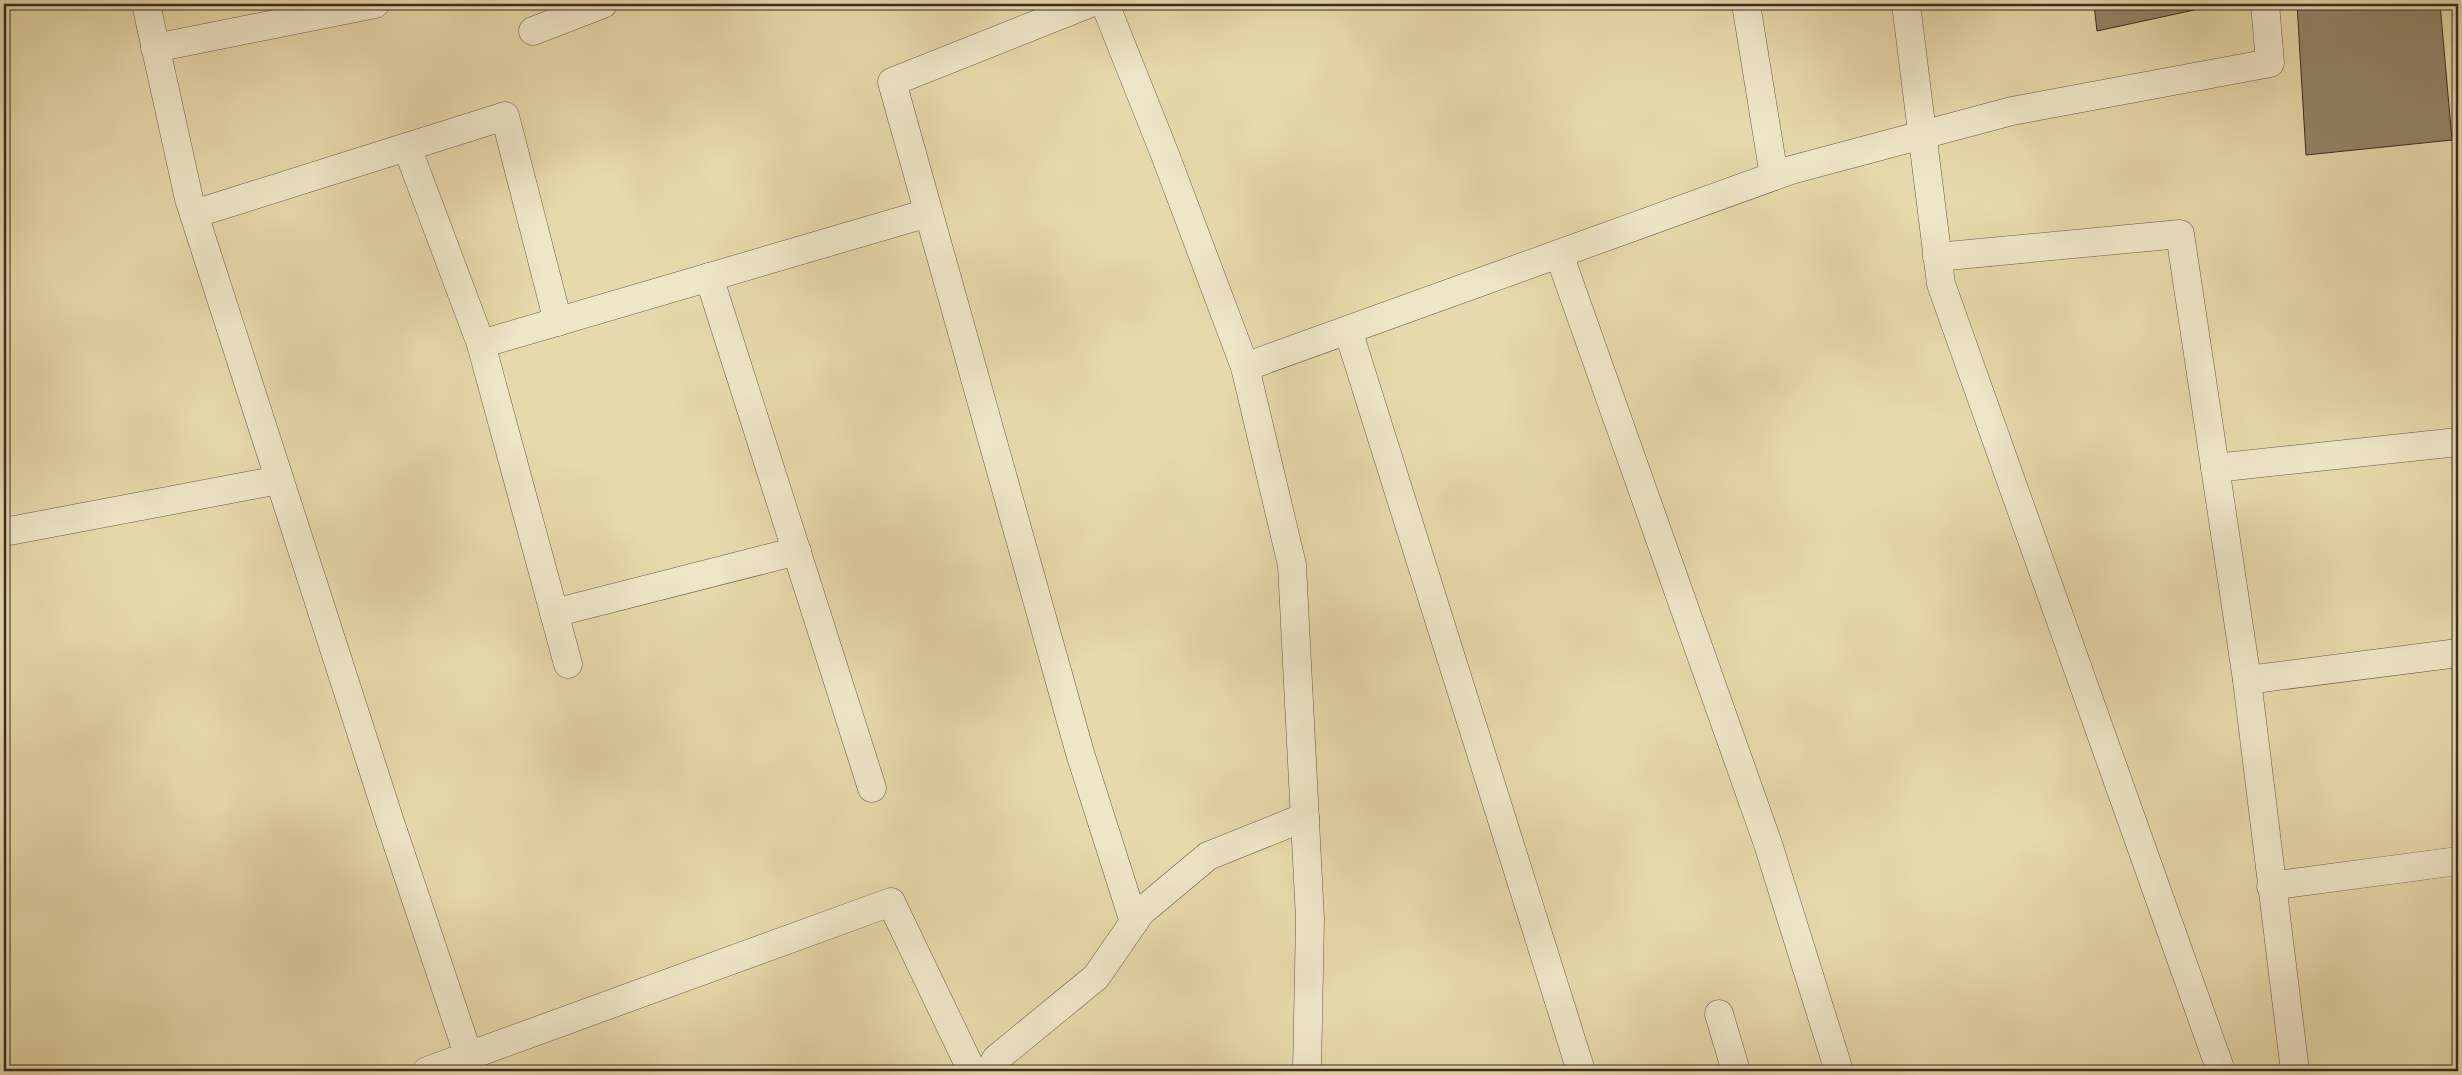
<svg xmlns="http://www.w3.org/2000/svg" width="2462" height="1075" viewBox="0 0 2462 1075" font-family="'IM FELL DW Pica',serif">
<rect width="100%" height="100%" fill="#e7d9ab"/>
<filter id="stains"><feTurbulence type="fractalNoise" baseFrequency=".004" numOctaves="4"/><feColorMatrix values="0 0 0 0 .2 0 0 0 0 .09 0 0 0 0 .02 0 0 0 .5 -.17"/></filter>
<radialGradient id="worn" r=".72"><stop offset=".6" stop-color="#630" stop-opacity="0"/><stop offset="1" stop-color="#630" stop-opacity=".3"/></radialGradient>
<g fill="#93866a" stroke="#382d24">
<polygon points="2094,4 2208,4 2208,7 2097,31"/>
<polygon points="2297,4 2440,4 2452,140 2306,155"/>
</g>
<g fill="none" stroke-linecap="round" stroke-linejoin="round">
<g stroke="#645846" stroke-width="29">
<g id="minor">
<polyline points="146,4 189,199 390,822 469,1057"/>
<polyline points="1088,4 892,82 1080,753 1134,922"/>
<polyline points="1105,4 1164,152 1245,367 1292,565 1310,919 1307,1071"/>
<polyline points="1746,4 1774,176"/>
<polyline points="1906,4 1941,284 2221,1071"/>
<polyline points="533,31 603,4"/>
<polyline points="155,48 375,4"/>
<polyline points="407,147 481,344 568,664"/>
<polyline points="194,214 505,116 558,322"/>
<polyline points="1559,254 1768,844 1839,1071"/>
<polyline points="1937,257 2180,234 2247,680"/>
<polyline points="709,277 872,788"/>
<polyline points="1348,330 1581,1071"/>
<polyline points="481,344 928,213"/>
<polyline points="1245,367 1791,170 2012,111 2270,63 2265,4"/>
<polyline points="2215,468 2458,442"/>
<polyline points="4,532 279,480"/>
<polyline points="554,613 797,551"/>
<polyline points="2271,886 2458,861"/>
<polyline points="1719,1014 1736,1071"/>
<polyline points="427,1071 891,902 972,1071"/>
<polyline points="989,1071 996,1059 1096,977 1141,912 1208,856 1305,817"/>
<polyline points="2295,1071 2247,680 2458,653"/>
</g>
</g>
<use href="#minor" stroke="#efe6c8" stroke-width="28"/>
</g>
<rect width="2462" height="1075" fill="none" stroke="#e7d9ab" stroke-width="20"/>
<rect x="5" y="5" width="2452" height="1065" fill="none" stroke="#382d24" stroke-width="2.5"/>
<rect x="10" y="10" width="2442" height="1055" fill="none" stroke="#382d24"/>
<rect width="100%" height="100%" filter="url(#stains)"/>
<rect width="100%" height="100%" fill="url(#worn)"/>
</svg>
